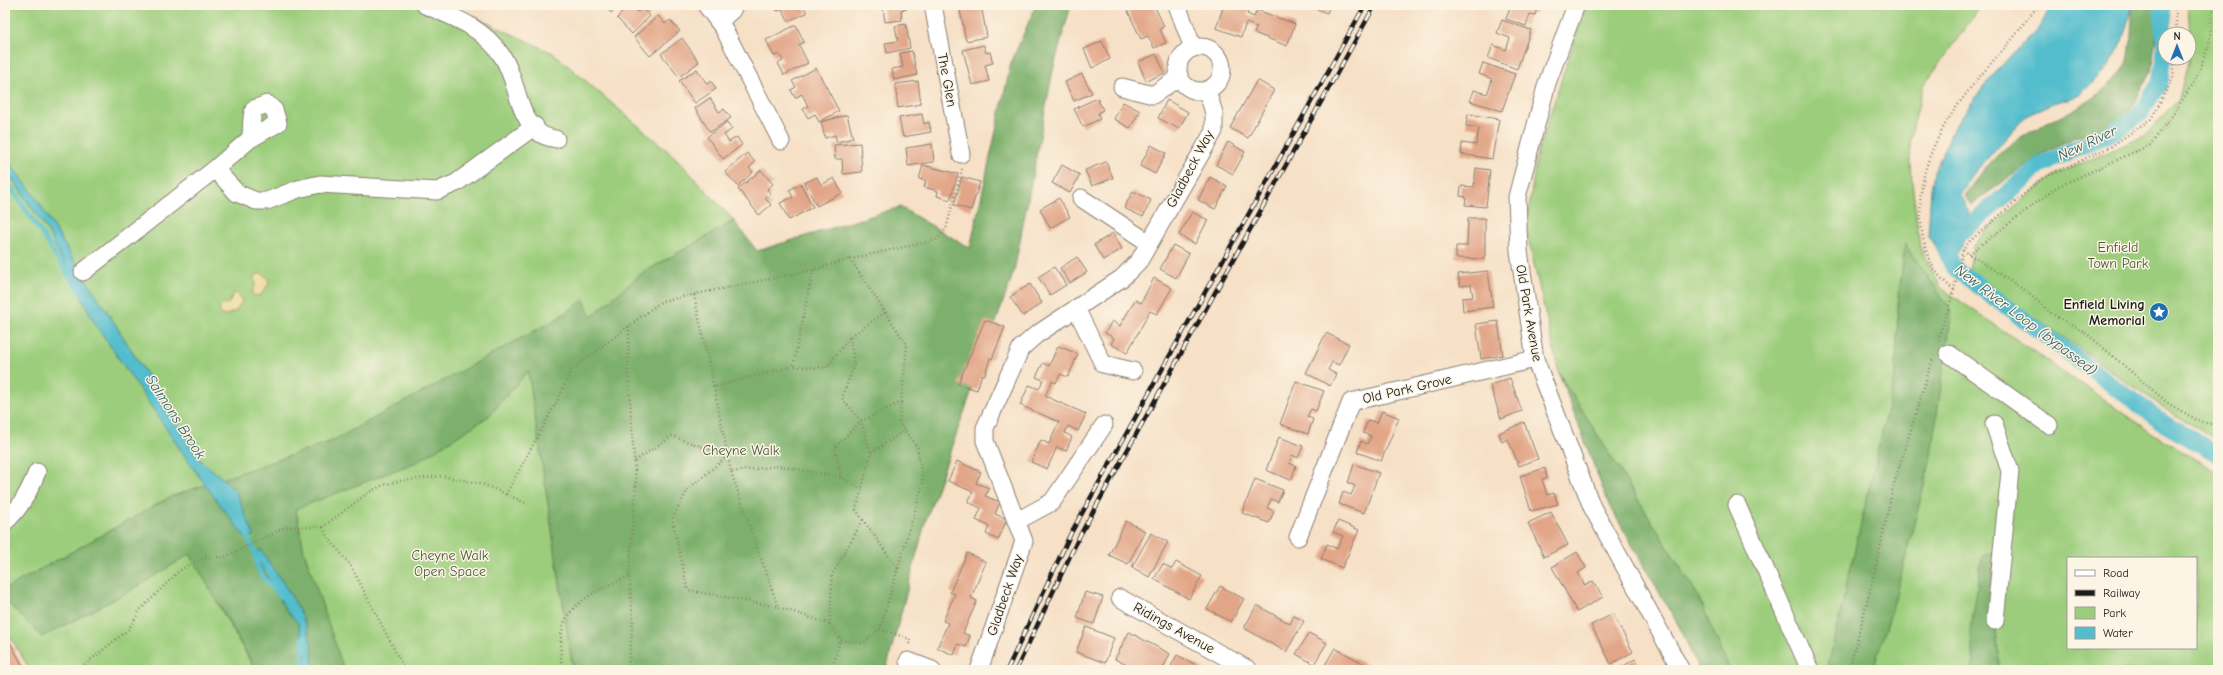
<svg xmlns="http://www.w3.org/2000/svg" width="2223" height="675" viewBox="0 0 2223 675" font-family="'Comic Neue',sans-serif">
<rect width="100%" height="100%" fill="#fcf5e5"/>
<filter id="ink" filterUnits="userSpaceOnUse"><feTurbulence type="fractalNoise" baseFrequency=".025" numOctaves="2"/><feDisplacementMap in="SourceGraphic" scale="8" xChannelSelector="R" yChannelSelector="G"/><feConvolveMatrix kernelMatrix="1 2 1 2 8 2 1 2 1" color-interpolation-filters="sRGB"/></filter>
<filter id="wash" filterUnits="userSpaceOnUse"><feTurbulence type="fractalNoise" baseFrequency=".012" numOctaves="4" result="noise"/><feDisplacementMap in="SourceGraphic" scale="16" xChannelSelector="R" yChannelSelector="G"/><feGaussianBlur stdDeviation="0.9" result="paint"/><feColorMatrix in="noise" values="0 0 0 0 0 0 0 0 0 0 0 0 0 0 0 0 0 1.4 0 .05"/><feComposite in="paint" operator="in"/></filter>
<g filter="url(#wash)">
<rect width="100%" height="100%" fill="#f6e0c6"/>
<g fill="#9ccd7c" stroke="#5c744c" fill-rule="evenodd">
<polygon points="5,5 449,5 553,53 676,158 734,221 641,274 529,371 573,670 256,670 217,602 255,670 69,670 67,668 63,670 30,670 5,628"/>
<path d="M1586 5H1982L1923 86 1910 140 1912 183 1920 248 1941 288 2157 436 2218 473V670H1722L1609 505 1559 373 1526 229 1537 154ZM2068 558H2196V648H2068Z"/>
<polygon points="2188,5 2218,5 2218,440 2177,417 1969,271 1973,247 1987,230 2033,191 2055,175 2144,136 2179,98 2191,50"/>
</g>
<g fill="#7db06c" stroke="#4c6644">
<polygon points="1036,5 1071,5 1053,70 1014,271 925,523 886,670 573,670 528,371 489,416 419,461 296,509 304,551 344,670 256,670 190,554 132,590 42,637 5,600 5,589 170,497 332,441 555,320 584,300 591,317 641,274 734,221 757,251 900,207 970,248 1011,63"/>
<path d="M2132 5H2156L2158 21 2151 72 2132 108 2114 124 2075 137 2040 155 1971 205 1964 196C1979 174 1998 151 2021 137 2057 116 2108 100 2128 60 2131 52 2132 14 2132 5Z"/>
<polygon points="1905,244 1952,311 1930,462 1893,606 1873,670 1827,670 1896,372 1898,304"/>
<polygon points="1559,373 1697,594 1730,670 1699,670 1680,628 1609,505"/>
<polygon points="1995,553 1991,580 2000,670 1973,670 1971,629 1982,556"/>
</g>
<g fill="#eeda9e" stroke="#857b5d">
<polygon points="261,273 268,278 269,283 261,295 255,296 252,293 256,283 253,277"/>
<polygon points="234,293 237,293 242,301 236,311 223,316 219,310 221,305 229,303"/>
</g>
<g fill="#52bdcd" stroke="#376c74">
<polygon points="2053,5 2130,5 2132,9 2120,47 2109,66 2080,95 2051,104 2026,116 1975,172 1960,195 1969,213 1962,246 1948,266 1928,236 1931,190 1934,172 1954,127 1988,81 2012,54 2036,32"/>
<polygon points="5,157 35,196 81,272 110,316 200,460 221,477 236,492 254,535 246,539 195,471 94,322 47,230 5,168"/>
<path d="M261 550C284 585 318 626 312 670H304L306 656 298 623 286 610 254 553Z"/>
</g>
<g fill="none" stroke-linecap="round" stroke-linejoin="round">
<g stroke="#52bdcd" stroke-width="5">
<polyline points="5,178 81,294"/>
<polyline points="246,534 254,550 260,574 280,596"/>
<polyline points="303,670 303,638"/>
</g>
<g stroke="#52bdcd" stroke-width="17">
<polyline points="1942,240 1953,267 2165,424 2218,454"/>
<polyline points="1947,242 1973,223 2040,165 2115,131 2141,113 2160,83 2165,50 2162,5"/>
</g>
</g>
<g id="blocks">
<g fill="#e2a587">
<polygon points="603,5 619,5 611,13"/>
<polygon points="630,5 638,12 642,8 650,16 632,34 617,18"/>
<polygon points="774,5 803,5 807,13 788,21 782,9 777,11"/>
<polygon points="894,5 907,5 907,9 901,10 902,20 885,22 883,7"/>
<polygon points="959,5 981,5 987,37 966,41"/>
<polygon points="1125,5 1154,5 1164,26 1160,29 1166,43 1154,48 1148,36 1141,39"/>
<polygon points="1224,5 1251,5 1247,14 1254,17 1257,10 1295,24 1287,46 1254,33 1257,27 1246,23 1241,37 1216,28"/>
<polygon points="1306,5 1330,5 1327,13"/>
<polygon points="1505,5 1538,5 1535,15 1530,14 1526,26 1506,19 1510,8"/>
<polygon points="658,16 665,24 670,20 680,31 650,56 634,37"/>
<polygon points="1502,20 1531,30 1517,69 1488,58 1493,45 1506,50 1510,38 1497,33"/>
<polygon points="906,24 910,48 887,53 885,43 898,41 895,26"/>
<polygon points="796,25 804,42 799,45 808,63 784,75 778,63 783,61 779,54 774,56 766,40"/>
<polygon points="682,38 699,62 679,77 661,54"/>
<polygon points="1102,41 1110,59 1092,68 1084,49"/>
<polygon points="984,45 986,53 990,52 993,63 985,65 989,81 972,85 963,50"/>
<polygon points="912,51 917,75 894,80 892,69 903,67 900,53"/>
<polygon points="1156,54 1165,73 1146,81 1138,62"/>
<polygon points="1483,63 1515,74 1502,111 1470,101 1474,90 1487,94 1490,86 1492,79 1479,74"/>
<polygon points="816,68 839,111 819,122 815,114 808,118 803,109 808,106 802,94 795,98 791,90 796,87 792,81"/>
<polygon points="697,69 707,84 711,81 716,89 695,103 679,81"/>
<polygon points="1082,74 1092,93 1074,101 1065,82"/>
<polygon points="1257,80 1274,90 1248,138 1230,128"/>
<polygon points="918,81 921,104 898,108 895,84"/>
<polygon points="710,98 719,112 724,109 731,118 710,132 695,108"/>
<polygon points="1097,98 1103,110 1098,113 1100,119 1083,127 1074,109"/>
<polygon points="1167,100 1188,112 1179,129 1158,118"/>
<polygon points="1123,102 1140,111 1130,128 1114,119"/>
<polygon points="922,114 924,124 929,122 931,132 903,137 899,118"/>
<polygon points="1468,114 1499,119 1492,159 1461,154 1462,143 1476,145 1479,128 1466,126"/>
<polygon points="847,115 853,138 837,142 835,135 825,138 821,122"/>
<polygon points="727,122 732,129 724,135 729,142 737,137 742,145 723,159 707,137"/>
<polygon points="1228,142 1245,152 1233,174 1216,165"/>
<polygon points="860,143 862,172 843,174 842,159 835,159 834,145"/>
<polygon points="932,144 934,162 908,166 906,148"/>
<polygon points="1151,145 1166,153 1155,174 1140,166"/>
<polygon points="747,153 755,162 749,168 753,172 738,186 725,172"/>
<polygon points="1106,162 1113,178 1092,186 1085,170"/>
<polygon points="923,165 958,174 950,200 937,196 938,191 924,187 926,181 919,179"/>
<polygon points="1062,165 1080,175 1070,193 1052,183"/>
<polygon points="1476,168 1490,170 1486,207 1465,205 1466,197 1460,196 1461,186 1474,187"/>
<polygon points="761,170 773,184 767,189 771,194 765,198 771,205 759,215 738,189"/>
<polygon points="817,177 821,185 834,178 842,193 817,206 804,183"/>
<polygon points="962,177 980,182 971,210 954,205"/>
<polygon points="1210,177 1227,186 1215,209 1198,200"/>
<polygon points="801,184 813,207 789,220 780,203 793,197 789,190"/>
<polygon points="1133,191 1151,200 1143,217 1124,208"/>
<polygon points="1059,198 1070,217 1050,228 1040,209"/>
<polygon points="1192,212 1208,220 1195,244 1179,235"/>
<polygon points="1468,218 1485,218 1485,259 1456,258 1456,246 1467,246"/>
<polygon points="1113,233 1122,249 1103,260 1094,245"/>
<polygon points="1173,245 1189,254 1176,278 1160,269"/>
<polygon points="1077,257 1087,272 1070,283 1060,268"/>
<polygon points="1054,267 1066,285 1050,295 1038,277"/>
<polygon points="1488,271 1493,307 1463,311 1462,298 1473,297 1471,285 1460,286 1458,274"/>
<polygon points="1154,278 1172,288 1157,314 1150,311 1127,353 1111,344 1114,338 1105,333 1112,321 1120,326 1135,300 1141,303"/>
<polygon points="1030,284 1042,303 1023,316 1010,297"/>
<polygon points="985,320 1005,327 992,359 990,358 985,375 982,374 977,390 958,384"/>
<polygon points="1498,321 1503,355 1481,359 1476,324"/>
<polygon points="1326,333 1349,344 1339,365 1332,362 1328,370 1336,374 1330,386 1306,373"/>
<polygon points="1058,346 1078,354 1068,377 1060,374 1056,383 1052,381 1045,396 1086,414 1078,431 1068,426 1065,433 1072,437 1066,451 1057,447 1047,469 1031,462 1041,440 1049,444 1059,422 1020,405 1029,385 1039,389 1043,380 1036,377 1043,363 1049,366"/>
<polygon points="1510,378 1522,411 1501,419 1490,385"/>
<polygon points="1296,381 1324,391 1316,411 1311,409 1307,417 1313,419 1308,434 1280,424"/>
<polygon points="1382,411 1399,418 1381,461 1357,452 1361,441 1367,444 1371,436 1363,433 1368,420 1377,423"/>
<polygon points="1524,422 1538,459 1519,466 1508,439 1502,442 1499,433"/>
<polygon points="1279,437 1303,446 1298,458 1292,455 1289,463 1296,466 1291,480 1266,470"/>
<polygon points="957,461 981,472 976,483 989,488 985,496 1000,502 995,514 1007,519 998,540 986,534 989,526 976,520 981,508 968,502 973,492 948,481"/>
<polygon points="1354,464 1379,473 1364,513 1339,504 1343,492 1351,495 1355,486 1348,483"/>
<polygon points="1545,468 1547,478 1542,479 1547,495 1554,493 1558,504 1531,511 1520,476"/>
<polygon points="1255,479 1283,490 1278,502 1271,499 1267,508 1274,511 1269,523 1242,513"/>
<polygon points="1551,512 1568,545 1544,557 1528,523"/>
<polygon points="1126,521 1145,531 1128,564 1109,555"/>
<polygon points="1338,521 1359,530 1342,568 1321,559 1327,544 1337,549 1343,536 1333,532"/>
<polygon points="1151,533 1168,542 1149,577 1132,567"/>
<polygon points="1577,552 1586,568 1578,573 1585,586 1593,581 1603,597 1577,612 1552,567"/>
<polygon points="967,553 986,562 971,598 977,601 963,633 970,636 966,647 958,644 954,655 937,648 948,623 943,621 955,594 950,592"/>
<polygon points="1176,562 1202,576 1189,599 1154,579 1163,564 1172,569"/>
<polygon points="1220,586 1244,599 1231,622 1207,609"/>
<polygon points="1085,592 1103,597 1094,624 1077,618"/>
<polygon points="1257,605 1290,624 1294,616 1304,621 1286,652 1244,628"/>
<polygon points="1613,614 1633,652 1611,664 1591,625"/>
<polygon points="1086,627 1114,638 1105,663 1076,652"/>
<polygon points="1129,632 1170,654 1162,670 1136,670 1115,659"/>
<polygon points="5,633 25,670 5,670"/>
<polygon points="1309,633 1327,643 1314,664 1296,654"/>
<polygon points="1335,648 1370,667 1368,670 1322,670"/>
<polygon points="1177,655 1206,670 1169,670"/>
<polygon points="1635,659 1642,670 1617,670"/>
</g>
</g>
</g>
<g filter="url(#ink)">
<use href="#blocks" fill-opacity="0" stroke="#897e71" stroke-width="1"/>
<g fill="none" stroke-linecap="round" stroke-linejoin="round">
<g stroke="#897e71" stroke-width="19">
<g id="minor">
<path d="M425 5C454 17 484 28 502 56 518 79 516 117 541 134 545 137 551 138 556 139"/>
<polyline points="706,5 724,29 781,141"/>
<polyline points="933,5 961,154"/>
<polyline points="1177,5 1193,48"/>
<polyline points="1576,5 1547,83 1517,197 1519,251 1535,359 1592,507 1681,670"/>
<polyline points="719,22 732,10 734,5"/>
<circle cx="1200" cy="69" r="22"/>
<polyline points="1122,87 1153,95 1179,77"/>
<path d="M250 139C253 129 250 118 254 109L267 104 274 110 278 123 250 139 215 169 237 193 256 201H267L298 189 320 184 437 191 456 183 535 126"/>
<polyline points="1081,198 1149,243"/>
<polyline points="83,272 215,169"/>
<polyline points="1077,310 1103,364 1133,371"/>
<polyline points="1948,353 2049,425"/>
<polyline points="1994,424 2010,471 1995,621"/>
<polyline points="1737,505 1810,670"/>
<polyline points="1017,521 1052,502 1104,425"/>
<path d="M5 522C19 510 30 490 37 472"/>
<polyline points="1298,537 1351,402 1535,359"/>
<polyline points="1120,598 1249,670"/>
<polyline points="908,661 932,670"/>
<polyline points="979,670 1024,541 985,441 985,428 1021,348 1036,335 1122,278 1139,261 1214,131 1214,113 1207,90"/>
</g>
</g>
<g stroke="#897e71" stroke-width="2.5" stroke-dasharray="1 3" stroke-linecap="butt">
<polyline points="2175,5 2177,34"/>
<polyline points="1963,250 2027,292 2052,314 2087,334 2169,404 2197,420 2218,426"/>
<polyline points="1969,254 2057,187 2150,145 2172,116 2195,80 2209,45 2213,10 2211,5"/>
<polyline points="850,259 907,345 899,423 917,447 923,483 880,629 910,639 909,645"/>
<polyline points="813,270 793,366 826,368 850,337 885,312"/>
<path d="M1954 290C1933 273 1926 258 1922 231 1910 154 1961 97 2009 43 2019 31 2028 17 2039 5"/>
<polyline points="694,295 714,387 793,366"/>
<polyline points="850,337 854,365 842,398 861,421 871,453"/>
<polyline points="1938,340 1954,290 1963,250 1970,241 2043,178 2110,147 2151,119 2173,78 2175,58"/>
<polyline points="714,387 731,472 779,466 841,477"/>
<polyline points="728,456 688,489 672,519 688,590 778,607"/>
<polyline points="635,461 672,436 728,456"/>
<polyline points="731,472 778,607 830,624"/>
<polyline points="862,490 841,477 835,447 861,421 902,402"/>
<polyline points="506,494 525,503"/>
<polyline points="863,520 832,575 830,624 840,640 863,643 880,629"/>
<polyline points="323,527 327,536 351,566 405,670"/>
<polyline points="898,569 856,510 871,453 905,430"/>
<polyline points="78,670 129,629 140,610 178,572 188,565 204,558 225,557 286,527 323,527 369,492 383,485 400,481 442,476 482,484 506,494 557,401 571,370 662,301 813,270 850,259 936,240 946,229 962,169"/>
<path d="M562 670C561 656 559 641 563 627 570 600 607 586 629 576"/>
<polyline points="628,670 633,620 629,576 636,485 628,372 629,326"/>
<polyline points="832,670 840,640"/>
<polyline points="1849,670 1873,579 1894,484 1933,358"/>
</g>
<use href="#minor" stroke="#fff" stroke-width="17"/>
<g stroke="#1c1c1c" stroke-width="4.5">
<g id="rail">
<polyline points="1007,670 1071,533 1365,5"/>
<polyline points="1016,670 1079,537 1375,5"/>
</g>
</g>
<use href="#rail" stroke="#fcf5e5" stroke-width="3" stroke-dasharray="9" stroke-linecap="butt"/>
</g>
</g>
<defs>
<g id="sight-disc" transform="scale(1)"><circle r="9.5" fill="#1f6fb2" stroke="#fcf5e5"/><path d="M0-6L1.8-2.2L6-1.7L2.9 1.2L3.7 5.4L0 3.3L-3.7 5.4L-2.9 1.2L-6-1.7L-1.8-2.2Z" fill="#fff"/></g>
</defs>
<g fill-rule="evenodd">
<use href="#sight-disc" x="2159" y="312"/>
</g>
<g text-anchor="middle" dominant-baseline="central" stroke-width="3" stroke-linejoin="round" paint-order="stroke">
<g font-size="14" fill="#1c1c1c" stroke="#fcf5e5">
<text transform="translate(947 80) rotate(79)">The Glen</text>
<text transform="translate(1190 169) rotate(-62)">Gladbeck Way</text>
<text transform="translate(1529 313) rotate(80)">Old Park Avenue</text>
<text transform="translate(1407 389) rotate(-13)">Old Park Grove</text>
<text transform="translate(1005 595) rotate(-71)">Gladbeck Way</text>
<text transform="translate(1174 628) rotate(29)">Ridings Avenue</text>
</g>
<g font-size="14" fill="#495a3e" stroke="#fcf5e5">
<text x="2118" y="247">Enfield<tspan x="2118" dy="16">Town Park</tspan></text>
<text x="741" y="450">Cheyne Walk</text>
<text x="450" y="555">Cheyne Walk<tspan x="450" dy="16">Open Space</tspan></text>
</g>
<g font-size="14" font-weight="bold" fill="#1c1c1c" stroke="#fcf5e5" text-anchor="end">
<text x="2145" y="304">Enfield Living<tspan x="2145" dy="16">Memorial</tspan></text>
</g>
<g font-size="15" font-style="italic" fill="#325c63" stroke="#fcf5e5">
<text transform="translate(2087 143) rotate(-25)">New River</text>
<text transform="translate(2026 320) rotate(37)">New River Loop (bypassed)</text>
<text transform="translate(176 417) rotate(57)">Salmons Brook</text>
</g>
</g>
<rect width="2223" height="675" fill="none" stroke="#fcf5e5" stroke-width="20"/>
<rect x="2067" y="557" width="130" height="92" fill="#fcf5e5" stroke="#a29e95"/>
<rect x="2075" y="570" width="20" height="6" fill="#ffffff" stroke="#a29e95"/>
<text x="2103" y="577" font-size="12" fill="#1c1c1c">Road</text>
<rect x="2075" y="590" width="20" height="6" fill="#1c1c1c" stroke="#a29e95"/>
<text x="2103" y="597" font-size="12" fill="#1c1c1c">Railway</text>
<rect x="2075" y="607" width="20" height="12" fill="#9ccd7c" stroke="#a29e95"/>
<text x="2103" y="617" font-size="12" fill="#1c1c1c">Park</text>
<rect x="2075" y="627" width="20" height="12" fill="#52bdcd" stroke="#a29e95"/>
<text x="2103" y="637" font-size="12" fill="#1c1c1c">Water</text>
<g transform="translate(2177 46)"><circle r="19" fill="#fcf5e5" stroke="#a29e95"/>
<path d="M0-3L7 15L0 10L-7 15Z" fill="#1f6fb2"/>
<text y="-6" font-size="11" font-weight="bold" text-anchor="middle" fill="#1c1c1c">N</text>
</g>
</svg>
